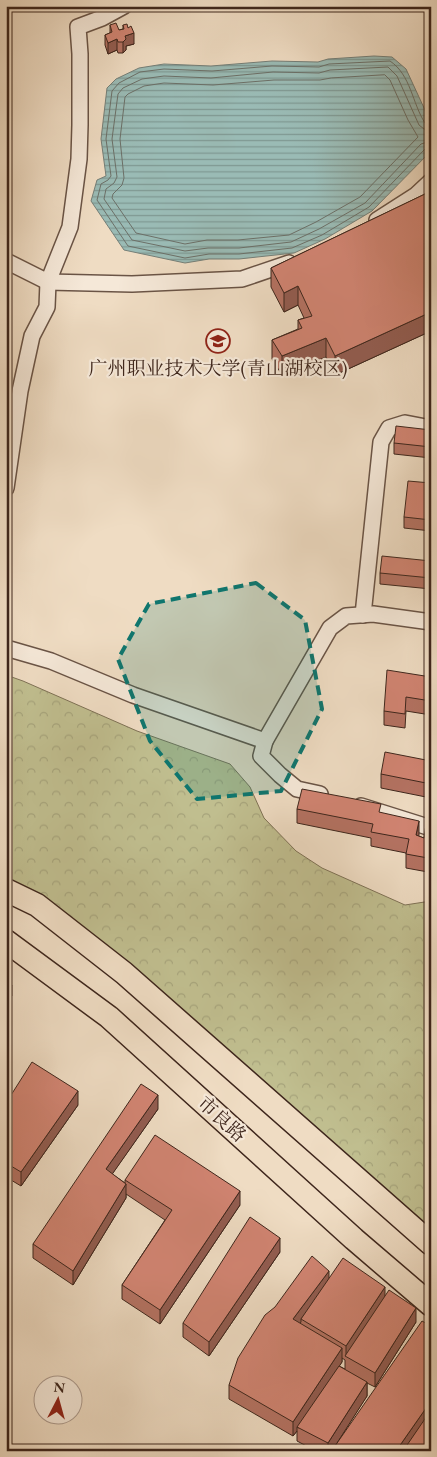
<svg xmlns="http://www.w3.org/2000/svg" width="437" height="1457" viewBox="0 0 437 1457" font-family="'EB Garamond','Noto Serif SC',serif">
<defs>
<pattern id="forest-crowns" width="20" height="18" patternUnits="userSpaceOnUse" patternTransform="scale(1.25)"><rect width="20" height="18" fill="#c0be8f"/><path d="M2 6a3 3 0 1 1 6 0M12 15a3 3 0 1 1 6 0" fill="none" stroke="#a6a37b"/></pattern>
<pattern id="water-rules" width="6" height="5" patternUnits="userSpaceOnUse" patternTransform="scale(1.25)"><rect width="6" height="5" fill="#9abbb5"/><path d="M0 2.5h6" fill="none" stroke="#7f9892"/></pattern>
</defs>
<rect width="100%" height="100%" fill="#efdcc3"/>
<filter id="stains"><feTurbulence type="fractalNoise" baseFrequency=".004" numOctaves="4"/><feColorMatrix values="0 0 0 0 .2 0 0 0 0 .09 0 0 0 0 .02 0 0 0 .5 -.17"/></filter>
<radialGradient id="worn" r=".72"><stop offset=".6" stop-color="#630" stop-opacity="0"/><stop offset="1" stop-color="#630" stop-opacity=".3"/></radialGradient>
<polygon fill="url(#forest-crowns)" stroke="#7f7256" points="6,675 23,681 137,731 230,764 250,787 264,818 296,851 322,868 405,905 431,901 431,1238 6,888"/>
<polygon fill="url(#water-rules)" stroke="#757f78" points="374,56 392,57 406,69 431,123 431,148 430,152 372,211 325,239 294,253 239,259 209,259 185,263 124,250 91,201 97,180 106,176 101,139 107,88 116,79 139,68 164,64 211,66 272,61 318,62 328,59"/>
<g fill="none" stroke-linecap="round" stroke-linejoin="round">
<g stroke="#6c7068" stroke-width="1">
<polygon points="385,75 390,80 408,120 418,137 360,197 316,222 289,235 238,240 207,240 185,244 136,233 112,198 113,194 122,185 124,178 120,139 125,97 128,94 144,86 164,83 213,85 274,80 320,80 331,78"/>
<path d="M431 124 425 123C412 103 411 75 390 61L329 64 319 67 272 66 212 71 164 69 140 72 119 83 112 91 106 139 111 176 108 180 101 184 97 200 128 246 185 258 209 254H239L292 248 322 235 369 207 425 149 431 148"/>
<polyline points="431,130 424,129 419,125 397,76 388,67 330,70 319,73 273,72 211,78 164,76 142,79 123,88 118,94 112,139 117,177 114,183 106,189 104,199 132,240 185,251 208,248 239,248 291,242 319,229 365,203 421,144 431,141"/>
</g>
<g stroke="#6a5446" stroke-width="18">
<g id="minor">
<polyline points="377,220 416,195 431,181"/>
<polyline points="6,261 48,282 132,284 242,279 289,263"/>
<polyline points="6,488 20,391 32,336 47,307 48,282 70,227 79,159 80,125 80,54 78,27 102,18 124,6"/>
<polyline points="363,615 381,442 389,428 405,423 431,428"/>
<polyline points="6,648 51,661 133,695 265,741 261,756 280,775 297,789 320,794"/>
<polyline points="265,741 330,628 346,616 373,614 431,622"/>
<polyline points="361,806 431,828"/>
</g>
</g>
<g stroke="#3e261c" stroke-width="25">
<g id="highway">
<polyline points="6,890 37,905 124,973 431,1244"/>
<polyline points="6,941 109,1017 354,1239 431,1305"/>
</g>
</g>
<use href="#minor" stroke="#f5e8d8" stroke-width="15"/>
<use href="#highway" stroke="#efdcc3" stroke-width="22"/>
</g>
<g fill="#b47262" stroke="#3e261c" fill-rule="evenodd">
<polygon points="110,25 119,30 123,29 123,25 134,44 126,46 126,50 123,53 118,53 117,50 108,54 105,45 105,35 110,33"/>
<polygon points="431,186 431,331 335,375 326,357 282,375 272,359 272,340 298,329 298,320 304,318 298,305 284,312 271,287 271,268 425,194"/>
<polygon points="431,430 431,458 394,454 394,443"/>
<polygon points="431,483 431,531 404,528 404,517"/>
<polygon points="431,561 431,589 380,584 380,573"/>
<polygon points="431,677 431,715 406,711 405,728 384,725 384,711"/>
<polygon points="431,761 431,798 381,788 381,774"/>
<polygon points="297,809 381,813 418,836 424,838 431,825 431,860 428,860 428,872 406,868 406,853 371,846 371,838 297,823"/>
<polygon points="6,1103 78,1105 21,1186 6,1177"/>
<polygon points="158,1109 112,1174 125,1183 125,1180 240,1205 160,1324 122,1299 122,1285 165,1220 126,1194 126,1198 73,1285 33,1258 33,1244"/>
<polygon points="280,1252 209,1356 183,1337 183,1323"/>
<path d="M329 1278 385 1296 416 1322 375 1387 367 1383V1396L337 1442 431 1451H335V1446L332 1451H316L297 1441V1431L293 1436 229 1399V1385ZM342 1358 345 1360V1369L339 1366 342 1362Z"/>
</g>
<g fill="#925c50" stroke="#3e261c">
<polygon points="134,33 134,44 126,46 126,50 123,53 123,42 125,36"/>
<polygon points="117,39 117,50 108,54 108,43"/>
<polygon points="298,286 298,305 284,312 284,293"/>
<polygon points="431,312 431,331 335,375 335,356"/>
<polygon points="326,338 326,357 282,375 282,356"/>
<polygon points="419,821 419,835 416,849 416,835"/>
<polygon points="12,985 12,996 6,1002 6,992"/>
<polygon points="78,1091 78,1105 21,1186 21,1172"/>
<polygon points="158,1095 158,1109 106,1183 106,1169"/>
<polygon points="126,1184 126,1198 73,1285 73,1271"/>
<polygon points="9,1185 9,1195 6,1201 6,1190"/>
<polygon points="240,1191 240,1205 160,1324 160,1310"/>
<polygon points="280,1238 280,1252 209,1356 209,1342"/>
<polygon points="329,1271 329,1285 301,1319 301,1322 293,1333 293,1319"/>
<polygon points="385,1287 385,1301 346,1356 346,1346"/>
<polygon points="416,1308 416,1322 375,1387 375,1373"/>
<polygon points="342,1348 342,1362 299,1428 297,1427 297,1431 293,1436 293,1422"/>
<polygon points="367,1382 367,1396 332,1451 328,1451 328,1443"/>
<polygon points="431,1401 431,1415 406,1451 396,1451"/>
</g>
<g fill="#d18472" stroke="#3e261c">
<polygon points="116,23 119,30 124,29 123,25 127,24 128,28 131,26 134,33 125,36 126,39 123,42 118,42 117,39 108,43 105,35 112,32 110,25"/>
<polygon points="431,186 431,312 335,356 326,338 282,356 272,340 302,328 298,320 312,316 298,286 284,293 271,268 425,194"/>
<polygon points="396,426 431,430 431,447 394,443"/>
<polygon points="408,481 431,483 431,520 404,517"/>
<polygon points="382,556 431,561 431,578 380,573"/>
<polygon points="387,670 431,677 431,701 406,697 405,714 384,711"/>
<polygon points="385,752 431,761 431,784 381,774"/>
<polygon points="302,789 381,804 379,812 419,821 416,835 424,838 426,824 431,825 431,846 428,846 428,858 406,854 409,839 371,832 373,824 297,809"/>
<polygon points="6,981 12,985 6,992"/>
<polygon points="32,1062 78,1091 21,1172 6,1163 6,1103"/>
<polygon points="141,1084 158,1095 106,1169 126,1184 73,1271 33,1244"/>
<polygon points="155,1135 240,1191 160,1310 122,1285 172,1210 125,1180"/>
<polygon points="6,1183 9,1185 6,1190"/>
<polygon points="250,1217 280,1238 209,1342 183,1323"/>
<polygon points="312,1256 329,1271 293,1319 342,1348 293,1422 229,1385 238,1358 265,1315 275,1307"/>
<polygon points="343,1258 385,1287 346,1346 301,1319"/>
<polygon points="389,1290 416,1308 375,1373 345,1356"/>
<polygon points="422,1321 431,1326 431,1401 396,1451 342,1451 335,1446"/>
<polygon points="339,1366 367,1382 328,1443 297,1427"/>
<polygon points="431,1410 431,1451 403,1451"/>
</g>
<path fill="#0f766e" fill-opacity="0.2" stroke="#0f766e" stroke-width="4" stroke-dasharray="10 6" stroke-linejoin="round" d="M256 583 305 620 322 709 281 791 197 799 150 741 118 659 149 604Z"/>
<defs>
<g id="university-ring" transform="scale(1.25)"><circle r="9.5" fill="#f5e8d8" stroke="#8f2418" stroke-width="1.5"/><path d="M0-5L7-2L0 1L-7-2ZM-4 1L0 2.5L4 1V4Q0 6-4 4Z" fill="#8f2418"/></g>
</defs>
<g fill-rule="evenodd">
<use href="#university-ring" x="218" y="341"/>
</g>
<g text-anchor="middle" dominant-baseline="central" stroke-width="4.5" stroke-linejoin="round" paint-order="stroke">
<g font-size="19" fill="#3e261c" stroke="#f5e8d8">
<text x="218" y="368">广州职业技术大学(青山湖校区)</text>
</g>
<g font-size="19" fill="#3e261c" stroke="#f5e8d8">
<text transform="translate(222 1119) rotate(42)">市良路</text>
</g>
</g>
<rect width="437" height="1457" fill="none" stroke="#efdcc3" stroke-width="25"/>
<rect x="8" y="8" width="422" height="1442" fill="none" stroke="#3e261c" stroke-width="2.5"/>
<rect x="12" y="12" width="412" height="1432" fill="none" stroke="#3e261c"/>
<g transform="translate(58 1400) rotate(6)"><circle r="24" fill="#f5e8d8" stroke="#ac9a8d"/>
<path d="M0-4L9 19L0 12L-9 19Z" fill="#8f2418"/>
<text y="-8" font-size="14" font-weight="bold" text-anchor="middle" fill="#3e261c">N</text>
</g>
<rect width="100%" height="100%" filter="url(#stains)"/>
<rect width="100%" height="100%" fill="url(#worn)"/>
</svg>
